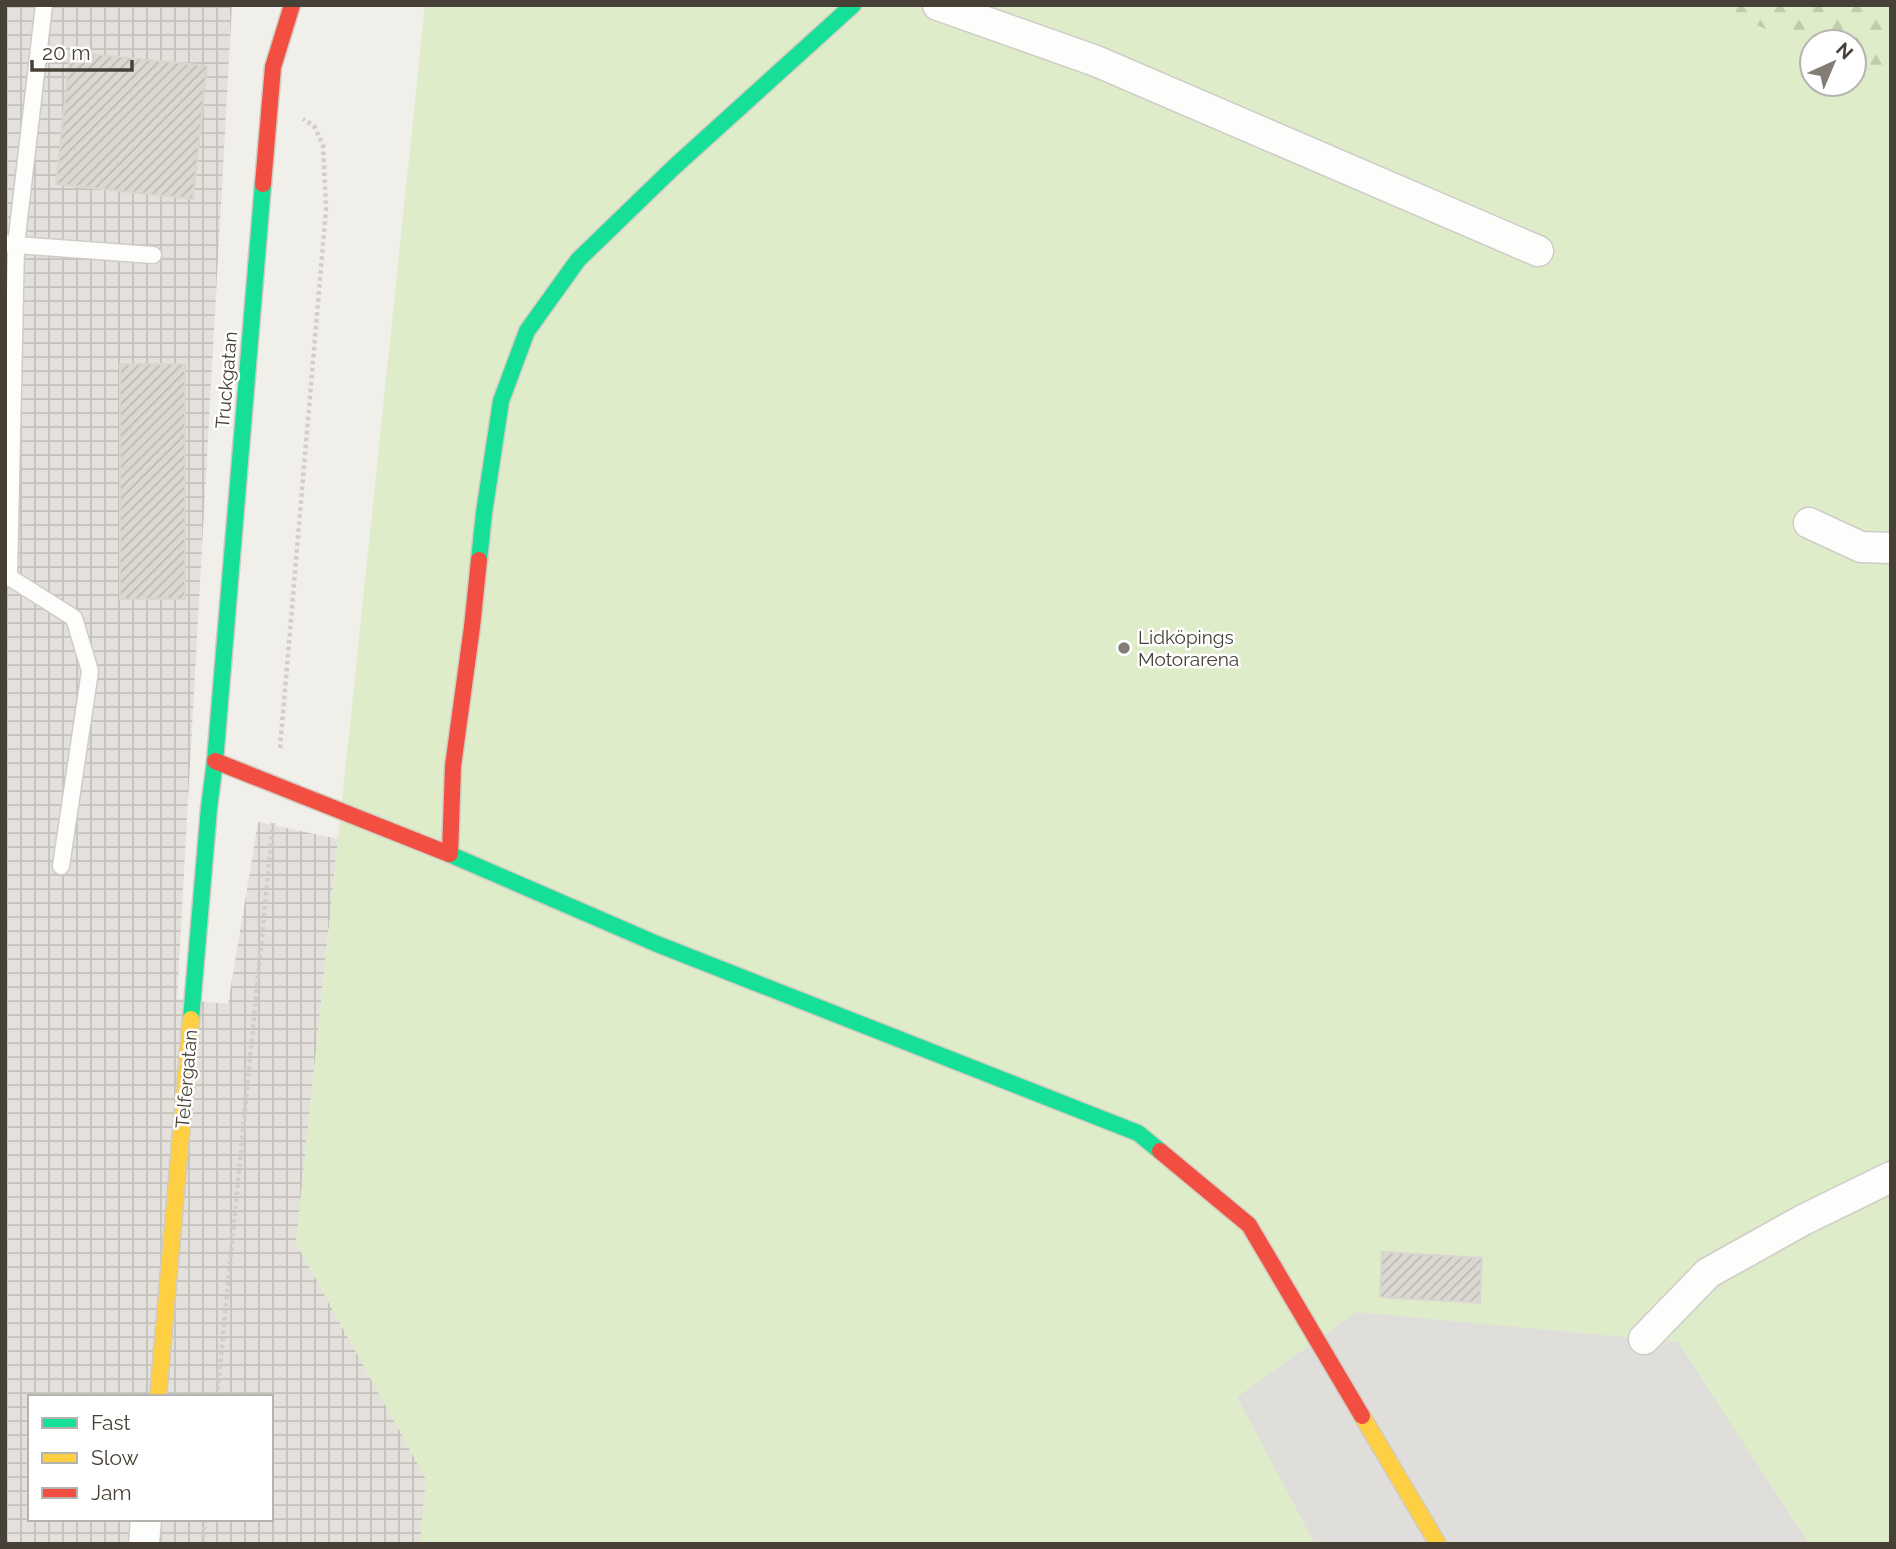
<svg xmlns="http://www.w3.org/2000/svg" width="1896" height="1549" viewBox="0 0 1896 1549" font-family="Raleway,sans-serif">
<defs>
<pattern id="industrial-grid" width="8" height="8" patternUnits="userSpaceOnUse" patternTransform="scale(1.75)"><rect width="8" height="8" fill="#e4e0db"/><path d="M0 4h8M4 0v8" fill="none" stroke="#c5c1bd"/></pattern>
<pattern id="forest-firs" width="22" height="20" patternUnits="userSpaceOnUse" patternTransform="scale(1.75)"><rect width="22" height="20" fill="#dfecc9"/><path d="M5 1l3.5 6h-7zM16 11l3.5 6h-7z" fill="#c1cbad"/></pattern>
<pattern id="building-hatch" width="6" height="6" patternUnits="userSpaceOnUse" patternTransform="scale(1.75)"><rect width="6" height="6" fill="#dbd8d2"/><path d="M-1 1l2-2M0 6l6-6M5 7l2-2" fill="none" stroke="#bdbab5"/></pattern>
</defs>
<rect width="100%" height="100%" fill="#f1efea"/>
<path fill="url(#industrial-grid)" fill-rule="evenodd" d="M5 5H232L177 999 228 1004 258 822 338 839 296 1243 426 1479 420 1544H5ZM30 1397H271V1519H30Z"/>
<polygon fill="url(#forest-firs)" points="1706,5 1891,5 1891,79 1854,65 1854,42 1812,42 1812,48"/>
<polygon fill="#dfecc9" points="425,5 1706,5 1812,48 1812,84 1854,84 1854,65 1891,79 1891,1544 420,1544 426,1479 296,1243"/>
<polygon fill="#e0deda" points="1356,1312 1678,1342 1809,1544 1315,1544 1237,1397"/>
<g fill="url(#building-hatch)" stroke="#d9d6d0" stroke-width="2">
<polygon points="70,52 207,66 193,199 56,184"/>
<rect x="120" y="364" width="65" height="235"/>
<polygon points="1382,1252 1482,1258 1480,1303 1380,1297"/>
</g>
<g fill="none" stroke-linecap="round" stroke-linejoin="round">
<g stroke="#cfccc7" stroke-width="19">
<g id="lane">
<polyline points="44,5 16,245 153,255"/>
<polyline points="5,243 16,245 9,577 74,618 90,671 61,866"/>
</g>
</g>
<g stroke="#cfccc7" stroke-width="33">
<g id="street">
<polyline points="938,5 1096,61 1538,251"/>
<polyline points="1809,523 1861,547 1891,548"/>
<polyline points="1644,1339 1708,1273 1803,1220 1891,1177"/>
<polyline points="144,1544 146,1519"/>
</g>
</g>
<g stroke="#d1ccc1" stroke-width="19">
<g id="fast">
<polyline points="479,560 484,513 501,401 527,331 578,260 673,168 853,5"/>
<polyline points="449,854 657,944 1138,1133 1160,1151"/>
<polyline points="191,1019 209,808 215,761 263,184"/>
</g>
</g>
<g stroke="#d1ccc1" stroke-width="19">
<g id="slow">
<polyline points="158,1397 191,1019"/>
<polyline points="1362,1416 1438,1544"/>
</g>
</g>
<g stroke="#d1ccc1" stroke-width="19">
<g id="jam">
<polyline points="263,184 273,67 292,5"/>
<polyline points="215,761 449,854"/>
<polyline points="450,854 453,766 472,627 479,560"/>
<polyline points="1160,1151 1249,1225 1362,1416"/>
</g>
</g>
<g stroke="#d2cecb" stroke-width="4.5" stroke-dasharray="3.5 3.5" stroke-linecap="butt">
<polyline points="280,748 326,209 323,145 314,126 303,119"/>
<polyline points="217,1397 273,823"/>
<polyline points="203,1544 205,1519"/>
</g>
<use href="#lane" stroke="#fdfdfc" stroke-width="16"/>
<use href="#street" stroke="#fdfdfc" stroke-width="30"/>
<use href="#fast" stroke="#16e098" stroke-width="16"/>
<use href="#slow" stroke="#ffcf43" stroke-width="16"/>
<use href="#jam" stroke="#f24e42" stroke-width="16"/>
</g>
<circle fill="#827d75" stroke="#fff" stroke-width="2.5" cx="1124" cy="648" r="7"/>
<g text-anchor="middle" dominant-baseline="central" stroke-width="5" stroke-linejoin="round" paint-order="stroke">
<g font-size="19" fill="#474036" stroke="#fff">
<text transform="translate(226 380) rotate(-85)">Truckgatan</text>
<text transform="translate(186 1079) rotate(-85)">Telfergatan</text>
</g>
<g font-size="19" fill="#474036" stroke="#fff" text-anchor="start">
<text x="1138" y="637">Lidköpings<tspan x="1138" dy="22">Motorarena</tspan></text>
</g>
</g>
<rect width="1896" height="1549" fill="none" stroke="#474036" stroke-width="14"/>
<rect x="28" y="1395" width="245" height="126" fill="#ffffff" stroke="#b5b3af" stroke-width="2"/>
<rect x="42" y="1418" width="35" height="10" fill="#16e098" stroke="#b5b3af" stroke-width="2"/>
<text x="91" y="1430" font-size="21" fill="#474036">Fast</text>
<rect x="42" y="1453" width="35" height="10" fill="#ffcf43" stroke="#b5b3af" stroke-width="2"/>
<text x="91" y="1465" font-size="21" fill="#474036">Slow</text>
<rect x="42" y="1488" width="35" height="10" fill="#f24e42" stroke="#b5b3af" stroke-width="2"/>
<text x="91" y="1500" font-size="21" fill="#474036">Jam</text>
<g transform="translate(1833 63) rotate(44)"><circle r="33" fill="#ffffff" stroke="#b5b3af" stroke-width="2"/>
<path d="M0-5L12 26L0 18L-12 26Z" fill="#827d75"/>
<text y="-10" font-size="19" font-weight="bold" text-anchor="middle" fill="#474036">N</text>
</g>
<path d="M32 60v10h100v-10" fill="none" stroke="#474036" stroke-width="3.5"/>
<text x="42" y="60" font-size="21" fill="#474036" stroke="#ffffff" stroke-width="5" paint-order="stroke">20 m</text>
</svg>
